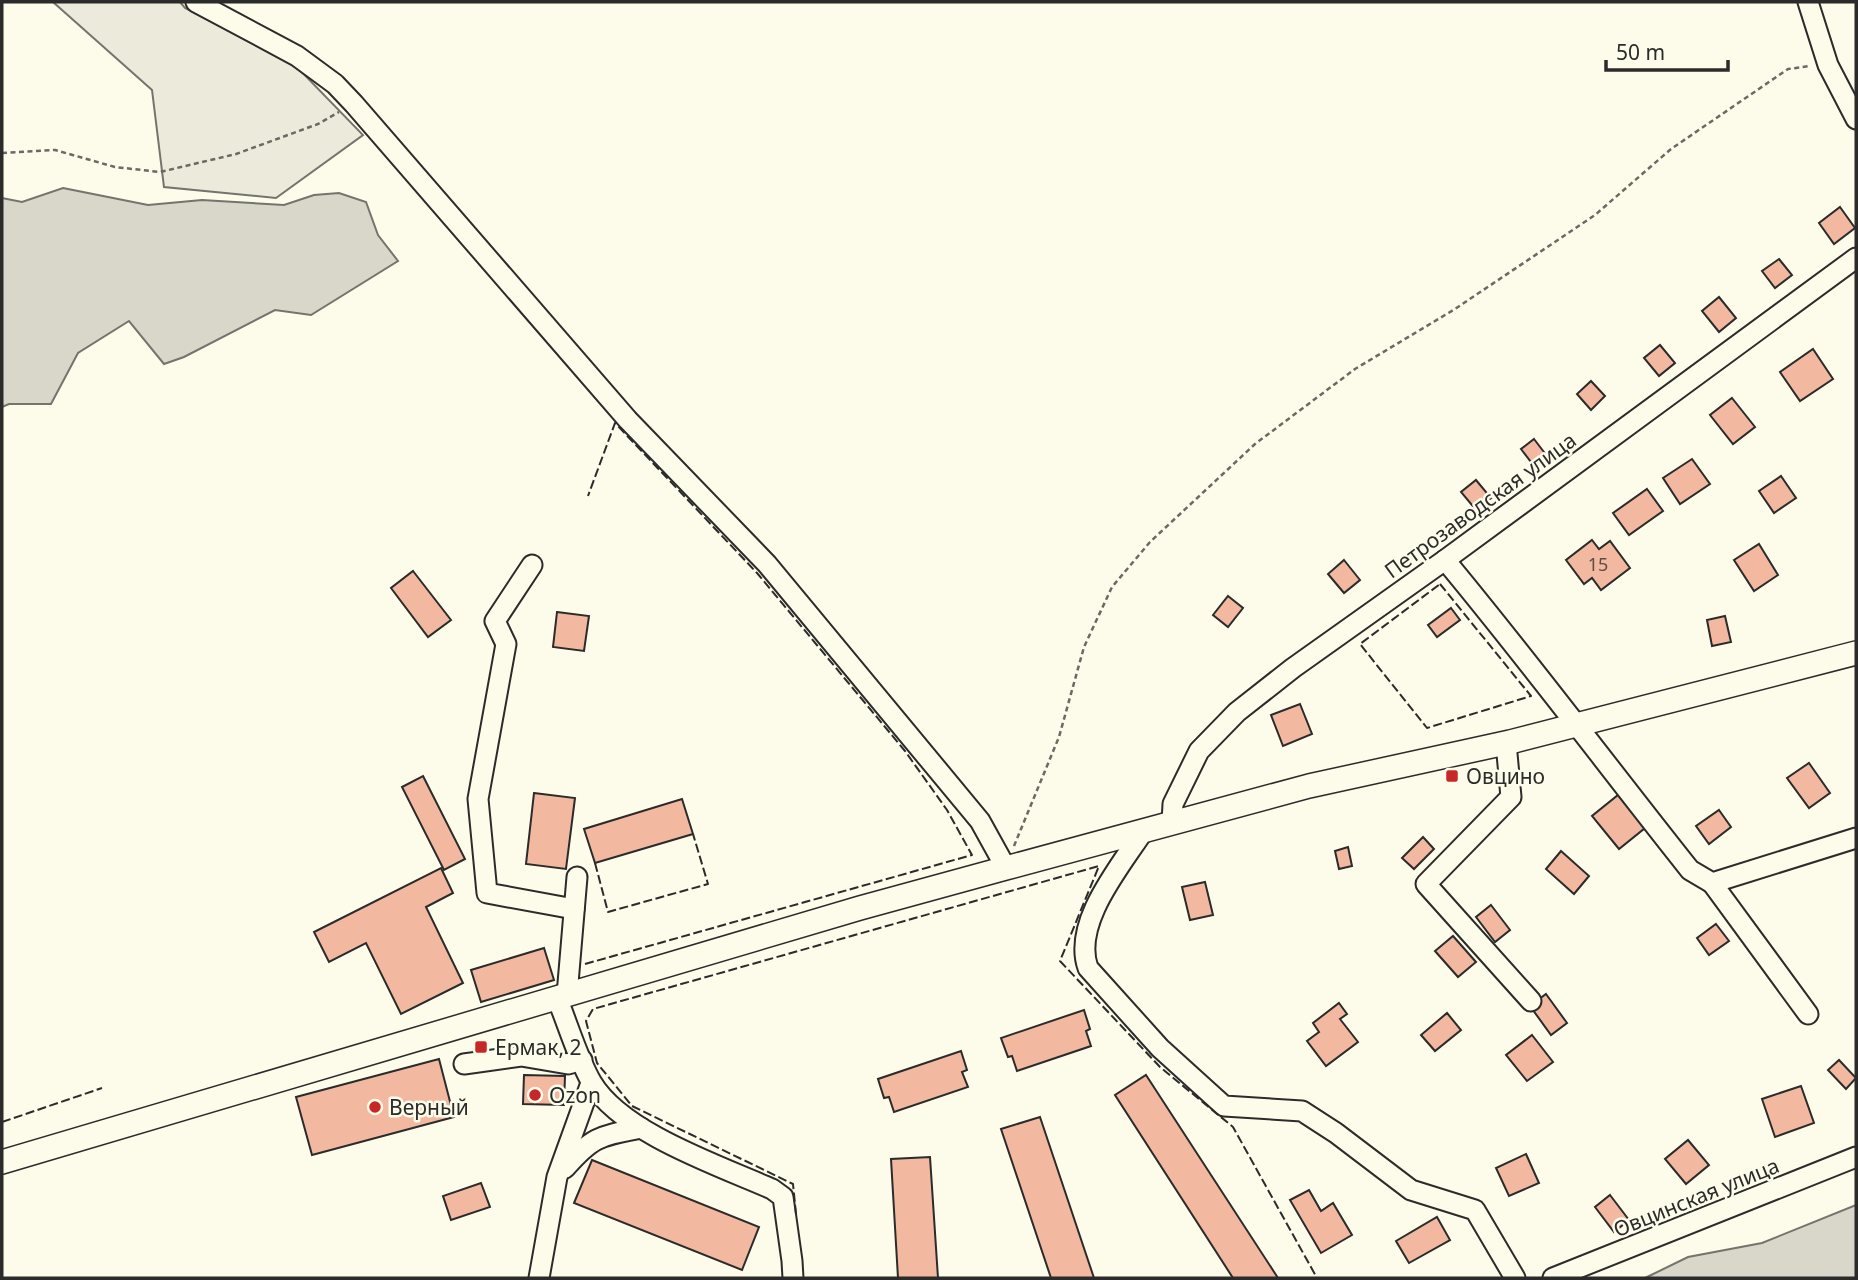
<svg xmlns="http://www.w3.org/2000/svg" width="1858" height="1280" viewBox="0 0 1858 1280" font-family="'Noto Sans',sans-serif">
<rect width="100%" height="100%" fill="#fdfbea"/>
<polygon fill="#ecebdb" stroke="#74746e" stroke-width="2" points="53,2 180,2 185,8 293,63 363,135 276,198 164,187 152,90"/>
<g fill="#d8d7c9" stroke="#74746e" stroke-width="2">
<polygon points="63,188 148,205 202,200 284,205 314,195 339,193 366,202 378,235 398,261 311,315 275,310 184,357 164,364 129,321 78,353 51,404 9,404 2,407 2,198 22,202"/>
<polygon points="1856,1205 1856,1278 1645,1278 1688,1257 1762,1243"/>
</g>
<g fill="#f2b8a0" stroke="#2b2b2b" stroke-width="2">
<polygon points="1840,207 1855,228 1834,244 1819,223"/>
<polygon points="1779,259 1792,275 1775,288 1762,271"/>
<polygon points="1719,297 1736,318 1719,332 1702,311"/>
<polygon points="1660,345 1675,363 1659,376 1644,358"/>
<polygon points="1813,349 1833,379 1800,401 1780,372"/>
<polygon points="1591,381 1605,396 1591,410 1577,394"/>
<polygon points="1732,398 1755,427 1733,444 1710,415"/>
<polygon points="1534,439 1547,456 1534,466 1521,449"/>
<polygon points="1692,459 1710,484 1680,504 1663,478"/>
<polygon points="1781,476 1796,498 1774,513 1759,491"/>
<polygon points="1476,480 1491,498 1476,510 1461,492"/>
<polygon points="1647,489 1663,511 1629,535 1613,513"/>
<polygon points="1592,540 1599,549 1610,541 1630,568 1601,590 1592,578 1584,584 1566,560"/>
<polygon points="1759,544 1778,575 1754,591 1734,560"/>
<polygon points="1344,560 1360,580 1344,593 1328,574"/>
<polygon points="413,571 451,620 428,637 391,588"/>
<polygon points="1228,596 1243,608 1228,627 1213,615"/>
<polygon points="1451,608 1460,620 1437,637 1428,625"/>
<polygon points="557,612 589,616 584,651 553,647"/>
<polygon points="1725,616 1731,642 1712,646 1707,620"/>
<polygon points="1300,704 1312,734 1283,746 1271,715"/>
<polygon points="1809,763 1830,793 1809,808 1787,778"/>
<polygon points="423,776 465,859 444,870 402,787"/>
<polygon points="534,793 575,798 566,869 526,864"/>
<polygon points="1618,795 1645,828 1619,849 1592,816"/>
<polygon points="682,799 693,834 595,863 584,829"/>
<polygon points="1719,810 1731,827 1709,844 1696,826"/>
<polygon points="1423,837 1434,849 1414,869 1402,858"/>
<polygon points="1348,847 1352,866 1339,869 1335,851"/>
<polygon points="1561,851 1589,876 1574,894 1546,869"/>
<polygon points="441,868 453,893 426,907 463,983 401,1014 366,943 329,962 314,932"/>
<polygon points="1205,882 1213,915 1190,920 1182,887"/>
<polygon points="1491,905 1510,930 1495,942 1476,917"/>
<polygon points="1716,924 1729,941 1709,955 1697,938"/>
<polygon points="1453,936 1476,962 1458,977 1435,951"/>
<polygon points="544,948 554,980 481,1002 471,970"/>
<polygon points="1546,994 1567,1023 1551,1035 1530,1006"/>
<polygon points="1339,1003 1347,1014 1340,1019 1358,1042 1326,1066 1307,1041 1319,1032 1313,1023"/>
<polygon points="1084,1010 1090,1029 1086,1031 1091,1046 1017,1071 1012,1056 1008,1057 1001,1038"/>
<polygon points="1447,1013 1461,1030 1435,1051 1421,1035"/>
<polygon points="1532,1035 1553,1062 1527,1081 1506,1055"/>
<polygon points="961,1051 967,1070 962,1072 968,1087 894,1112 889,1097 884,1098 878,1079"/>
<polygon points="439,1059 454,1117 312,1155 296,1097"/>
<polygon points="1839,1060 1856,1078 1846,1089 1828,1070"/>
<polygon points="524,1075 565,1076 564,1105 523,1104"/>
<polygon points="1146,1075 1278,1278 1233,1278 1115,1095"/>
<polygon points="1801,1086 1814,1123 1775,1137 1762,1099"/>
<polygon points="1040,1117 1094,1278 1051,1278 1001,1129"/>
<polygon points="1688,1140 1709,1165 1686,1184 1665,1159"/>
<polygon points="1526,1154 1539,1183 1509,1196 1496,1168"/>
<polygon points="930,1157 938,1278 898,1278 891,1159"/>
<polygon points="592,1160 759,1227 742,1270 574,1203"/>
<polygon points="481,1183 490,1207 451,1220 443,1196"/>
<polygon points="1309,1190 1321,1211 1333,1203 1352,1235 1321,1253 1290,1200"/>
<polygon points="1610,1195 1629,1220 1614,1232 1595,1207"/>
<polygon points="1437,1217 1450,1240 1409,1263 1396,1241"/>
</g>
<g fill="none" stroke-linecap="round" stroke-linejoin="round">
<g stroke="#2b2b2b" stroke-width="23">
<g id="minor">
<polyline points="196,2 297,56 335,84 354,104 628,420 767,564 980,821 1006,868"/>
<polyline points="1808,2 1828,65 1856,119"/>
<path d="M1445 560C1529 661 1608 767 1690 870L1712 883 1856 838"/>
<polyline points="532,565 495,621 506,644 478,799 487,893 574,909"/>
<polyline points="1506,743 1511,797 1426,884 1531,1001"/>
<polyline points="1172,823 1173,804 1199,751 1237,712 1293,668 1445,560 1856,258"/>
<path d="M1144 830C1120 867 1072 923 1088 968L1160 1048 1224 1106 1302 1111 1336 1133 1411 1190 1475 1210 1515 1278"/>
<polyline points="1712,883 1808,1014"/>
<polyline points="567,995 577,877"/>
<path d="M557 998C567 1022 579 1062 592 1083 622 1133 720 1166 772 1189L783 1197 792 1261 793 1278"/>
<polyline points="464,1064 521,1056 568,1064 582,1060"/>
<path d="M565 1168C593 1136 600 1136 641 1128"/>
<polyline points="539,1278 557,1177 591,1083"/>
<polyline points="1553,1278 1856,1157"/>
</g>
</g>
<g stroke="#2b2b2b" stroke-width="26">
<polyline id="major" points="2,1162 860,908 1006,868 1309,786 1510,742 1856,653"/>
</g>
<g stroke="#6a6964" stroke-width="2.5" stroke-dasharray="5 3.5" stroke-linecap="butt">
<polyline points="2,153 55,150 115,167 160,172 236,154 318,124 339,112"/>
<polyline points="1014,846 1059,737 1084,647 1112,587 1150,542 1255,444 1355,369 1455,309 1595,215 1671,149 1788,69 1810,66"/>
</g>
<use href="#minor" stroke="#fdfbea" stroke-width="19"/>
<use href="#major" stroke="#fdfbea" stroke-width="23"/>
<g stroke="#2b2b2b" stroke-width="2" stroke-dasharray="9 3.5" stroke-linecap="butt">
<polygon points="1440,584 1531,696 1427,728 1360,644"/>
<polyline points="595,863 608,912 708,884 693,834"/>
<polyline points="585,964 972,855 947,810 905,751 757,573 615,423 588,496"/>
<polyline points="2,1122 102,1088"/>
<polyline points="796,1214 793,1184 632,1106 597,1063 586,1021 593,1009 1099,866 1060,961 1160,1067 1233,1127 1317,1278"/>
</g>
</g>
<g fill="#c62828" stroke="#fdfbea" stroke-width="2.5">
<rect x="1445" y="769" width="14" height="14" rx="3.5"/>
<rect x="474" y="1040" width="14" height="14" rx="3.5"/>
<circle cx="535" cy="1095" r="7"/>
<circle cx="375" cy="1107" r="7"/>
</g>
<g text-anchor="middle" dominant-baseline="central" stroke-width="5" stroke-linejoin="round" paint-order="stroke">
<g font-size="18" fill="#5d4e48">
<text x="1598" y="564">15</text>
</g>
<g font-size="21" fill="#2b2b2b" stroke="#fdfbea">
<text transform="translate(1480 505) rotate(-36)">Петрозаводская улица</text>
<text transform="translate(1696 1197) rotate(-22)">Овцинская улица</text>
</g>
<g font-size="21" fill="#2b2b2b" stroke="#fdfbea" text-anchor="start">
<text x="1466" y="776">Овцино</text>
<text x="495" y="1047">Ермак, 2</text>
<text x="549" y="1095">Ozon</text>
<text x="389" y="1107">Верный</text>
</g>
</g>
<rect width="1858" height="1280" fill="none" stroke="#2b2b2b" stroke-width="7"/>
<path d="M1606 60v10h122v-10" fill="none" stroke="#2b2b2b" stroke-width="3.5"/>
<text x="1616" y="60" font-size="21" fill="#2b2b2b" stroke="#fdfbea" stroke-width="5" paint-order="stroke">50 m</text>
</svg>
